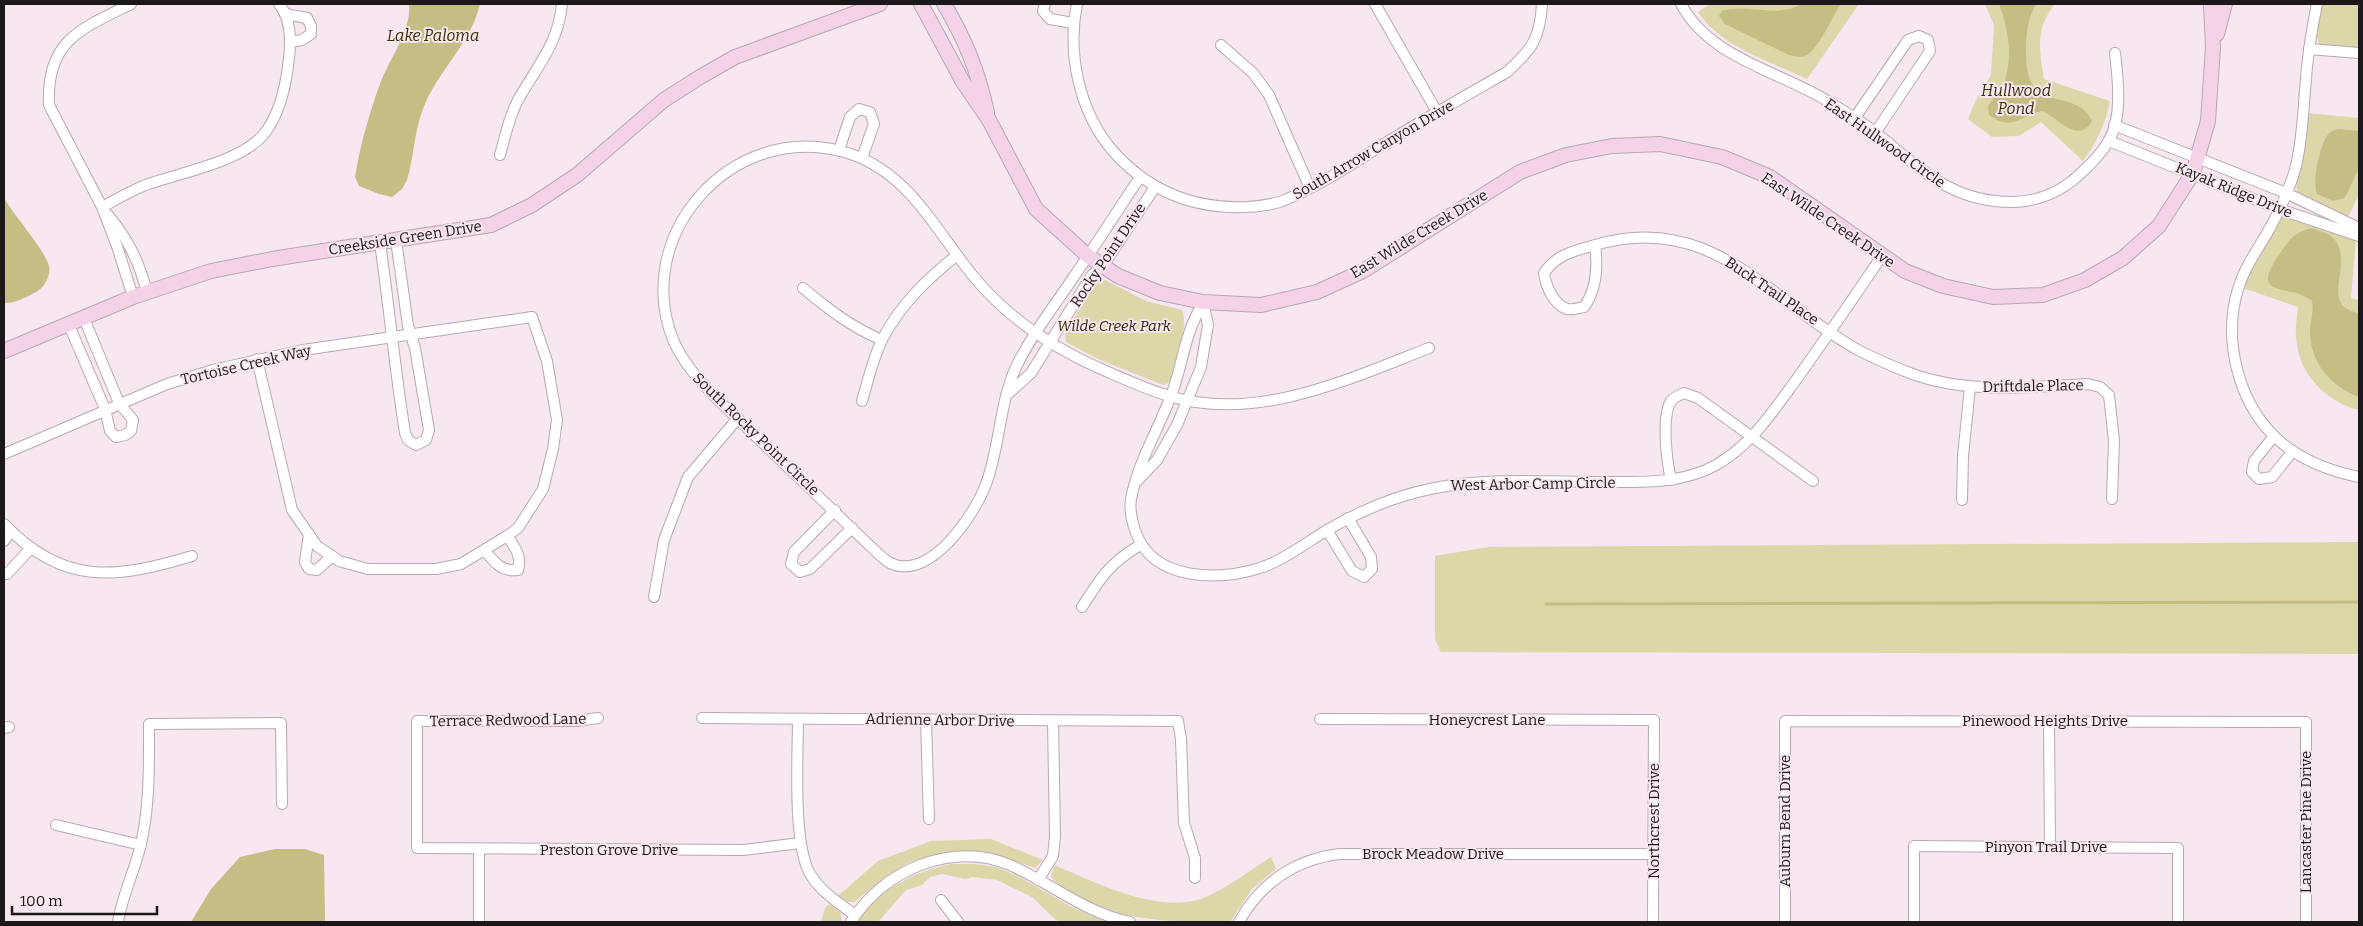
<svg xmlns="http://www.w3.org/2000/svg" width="2363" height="926" viewBox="0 0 2363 926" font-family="Bitter,serif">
<rect width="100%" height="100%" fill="#f6e7f0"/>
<g fill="#dcd7a8">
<path d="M1710 4H1859L1807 79C1770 61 1721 47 1698 12Z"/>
<path d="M1985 4H2055C2035 29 2039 49 2044 79L2110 101C2105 125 2097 142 2083 161L2041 122 2019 136 1992 137 1968 119 1975 102 1991 75 1994 25Z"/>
<polygon points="2322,4 2359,4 2359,48 2319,44 2316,34"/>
<polygon points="2307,113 2359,118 2359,195 2348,217 2297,192 2296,181"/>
<path d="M2283 217 2291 218 2356 239 2351 298 2359 300V410C2332 404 2306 381 2299 354 2294 338 2296 323 2298 307L2243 288 2247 275 2278 222Z"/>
<path d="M1105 280 1146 301 1182 310C1189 327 1176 364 1170 382L1163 385 1098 359 1066 342 1065 332 1096 284Z"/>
<polygon points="2359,542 2359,654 1441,652 1435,639 1435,556 1489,547"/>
<polygon points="991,839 1043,860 1035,868 994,854 973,851 934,855 910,862 888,875 854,902 848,902 838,896 878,861 931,841"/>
<path d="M1271 857 1276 869 1252 889 1230 922C1175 922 1121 923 1072 893 1064 888 1057 884 1051 877L1054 865C1095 882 1153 912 1197 900 1219 894 1251 870 1271 857Z"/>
<path d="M950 864H974L996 867 1016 875 1068 905 1106 922H1063L1056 920 1032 897 997 880 973 877 965 879 942 874 930 877 922 885 906 890 878 922H858C879 889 912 873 950 864Z"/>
<polygon points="829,904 840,912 842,922 821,922 825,908"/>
</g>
<g fill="#c4bd84">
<path d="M409 4H480C471 44 437 71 423 109 414 131 414 157 407 180L402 189 392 197 379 194 359 186 355 177C360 146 369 114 380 84 389 59 412 30 409 4Z"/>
<path d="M1802 4H1841C1832 16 1819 50 1805 56 1800 58 1795 56 1789 55L1725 24 1719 16 1722 11C1749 3 1775 19 1802 4Z"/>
<path d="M1999 4H2036C2027 20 2026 35 2026 53 2026 119 2074 84 2092 121 2078 146 2057 116 2042 111 2018 116 2013 132 1989 115L1988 106C1993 98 2001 89 2005 80 2013 55 2008 28 1999 4Z"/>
<path d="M2338 129 2359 131V168L2345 198 2333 201 2317 194C2312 180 2319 152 2325 139 2328 133 2332 131 2338 129Z"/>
<path d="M4 198C15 217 43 247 49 266 51 276 44 288 36 292 25 298 16 303 4 303Z"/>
<path d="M2312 228C2318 231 2329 233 2333 238 2352 257 2330 289 2342 305 2346 310 2353 311 2359 314V397C2329 386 2309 361 2310 328 2311 319 2314 310 2312 301 2290 282 2247 301 2280 253 2289 240 2296 231 2312 228Z"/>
<polygon points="275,849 305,849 324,855 325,922 191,922 211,889 240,857"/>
</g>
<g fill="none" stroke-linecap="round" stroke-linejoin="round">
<polyline stroke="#c4bd84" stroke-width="3" points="1546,604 2359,602"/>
<g stroke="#b7a9b1" stroke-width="12">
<g id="street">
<path d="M131 4C80 29 46 41 49 105L102 207 117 246 133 297"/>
<polyline points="1045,4 1043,11 1050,19 1073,23"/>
<path d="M1077 4C1067 53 1079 111 1112 150 1147 190 1193 209 1246 207 1259 206 1275 205 1287 199 1323 184 1356 161 1389 141 1428 117 1467 95 1507 72 1532 49 1540 39 1542 4"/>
<polyline points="1375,4 1437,112"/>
<path d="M1681 4C1710 58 1776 70 1826 100 1842 110 1861 121 1876 133 1921 169 1952 203 2014 202 2039 201 2063 191 2081 173 2091 164 2101 154 2108 142 2123 118 2118 79 2115 53"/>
<path d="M2317 4C2311 32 2307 61 2305 90 2303 115 2302 141 2296 166 2290 189 2278 214 2266 235 2255 253 2244 269 2238 289 2223 338 2237 400 2275 437 2298 459 2329 471 2359 477"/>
<polyline points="285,14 307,18 311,26 311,34 302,40 290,42"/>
<polyline points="1221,45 1253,73 1269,95 1310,188"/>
<polyline points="2309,49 2359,53"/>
<polyline points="1854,119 1908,40 1919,36 1928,40 1930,51 1875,133"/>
<polyline points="2114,125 2286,193 2359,228"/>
<polyline points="2109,141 2279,209 2359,236"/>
<polyline points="839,150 850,117 859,109 870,112 874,124 862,158"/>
<path d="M500 155C505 137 509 117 518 100 537 66 558 45 562 4"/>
<path d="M1140 177C1118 210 1097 243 1075 275 1055 305 1032 334 1016 367 999 404 1000 447 986 484 975 514 930 582 890 563 883 559 876 551 870 546L716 398C700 381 684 364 674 342 630 237 730 123 840 151 907 167 934 229 974 277 1007 317 1052 347 1099 368 1122 378 1145 389 1169 396 1256 423 1349 379 1429 348"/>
<path d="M102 207C115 200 129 192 143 186 177 173 240 163 264 134 279 115 285 90 288 66 291 47 292 20 279 4"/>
<path d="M107 214C128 238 139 262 147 292"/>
<path d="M380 243C389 306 395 370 405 433L408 440 416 445 426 440 429 430 415 348 408 326 396 240"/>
<path d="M1595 245C1598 267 1597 289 1584 307 1579 308 1572 310 1567 309 1553 304 1546 286 1544 273 1557 254 1574 251 1595 245 1712 210 1770 302 1860 351 1878 360 1896 368 1915 375 1971 394 2030 387 2088 384L2100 387 2109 395 2114 441 2112 499"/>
<path d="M803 288C828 309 851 327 882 340"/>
<path d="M1203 302C1199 311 1194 319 1191 328 1183 349 1180 372 1172 393 1159 429 1138 461 1131 499 1129 511 1132 522 1136 533 1154 581 1218 581 1260 568 1284 560 1307 542 1329 529 1362 510 1397 495 1435 488 1490 477 1549 482 1605 482 1643 482 1682 484 1716 465 1753 444 1776 407 1801 373 1828 335 1855 296 1882 256"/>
<polyline points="68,323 105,409 110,431 116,437 125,435 131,431 133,420 119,403 83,316"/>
<polyline points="1009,393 1031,373 1092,275 1103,266 1155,187"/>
<path d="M862 401C868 381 873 357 883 338 901 304 927 279 957 255"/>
<polyline points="2274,436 2254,461 2252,472 2259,479 2272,477 2293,451"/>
<polyline points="4,454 167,384 213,370 303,350 532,317 547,361 557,420 553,449 543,489 518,528 507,536 461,564 436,569 368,569 339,561 317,546 292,510 257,359"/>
<polyline points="1138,480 1157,460 1177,425 1201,367 1208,325 1203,302"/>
<path d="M1671 480C1667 462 1661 417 1671 401 1674 397 1679 395 1684 393L1698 398 1813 481"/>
<polyline points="1962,500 1963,456 1970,387"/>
<polyline points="835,510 794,552 791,564 800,572 810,569 852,528"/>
<path d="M4 524C63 586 116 579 192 556"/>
<polyline points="1327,530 1352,571 1364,577 1372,569 1371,557 1348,518"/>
<polyline points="309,534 305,562 309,569 317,570 332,556"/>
<polyline points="4,541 11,531"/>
<path d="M485 551C495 563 502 572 518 570 522 556 515 547 507 536"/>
<polyline points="4,574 7,574 31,548"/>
<polyline points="654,597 664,540 688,477 738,418"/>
<path d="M1082 607C1101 577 1110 563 1140 545"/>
<polyline points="598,718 577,721 417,721 417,848 743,850 800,843"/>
<polyline points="702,718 1178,721 1181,739 1184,823 1195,858 1195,878"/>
<path d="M798 719C798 756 792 849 812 877 823 893 840 904 855 915"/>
<polyline points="1320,719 1654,720 1653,922"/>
<polyline points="926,720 929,819"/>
<polyline points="2049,722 2050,847"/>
<polyline points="4,728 9,727"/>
<polyline points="56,825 141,845"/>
<polyline points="479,849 479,922"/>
<polyline points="1038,880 1053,856 1055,836 1053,721"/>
<polyline points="941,900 958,922"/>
<path d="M118 922C122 896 135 870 141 844 150 804 149 764 149 724L281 723 282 804"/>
<path d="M851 922C882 871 952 840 1010 865 1051 883 1085 913 1130 922"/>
<path d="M1239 922C1260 883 1296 859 1340 854H1653"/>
<polyline points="1785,922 1785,721 2306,722 2306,922"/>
<polyline points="1914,922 1914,846 2178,848 2178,922"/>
</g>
</g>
<g stroke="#b7a9b1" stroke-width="16">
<g id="secondary">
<polyline points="921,4 963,82 989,120 1036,209 1088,256 1118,276 1160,293 1203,302 1261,305 1317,292 1363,271 1520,172 1566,155 1612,146 1660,144 1722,157 1770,177 1905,271 1943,286 1993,297 2043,295 2085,280 2123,258 2159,226 2193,173 2208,121 2213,47 2211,4"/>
<path d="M944 4C965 39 978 71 987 112"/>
<polyline points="2217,34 2225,4"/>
<polyline points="4,351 133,297 211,271 272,259 491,225 532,205 577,175 664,100 700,77 735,57 880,4"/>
</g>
</g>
<use href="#street" stroke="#fff" stroke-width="10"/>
<use href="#secondary" stroke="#f4d3e9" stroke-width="14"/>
</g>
<g text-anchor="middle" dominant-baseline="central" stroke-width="4" stroke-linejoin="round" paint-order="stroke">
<g font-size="15" fill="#1c171a" stroke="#f6e7f0">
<text transform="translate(1885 143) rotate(35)">East Hullwood Circle</text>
<text transform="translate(1373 150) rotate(-30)">South Arrow Canyon Drive</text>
<text transform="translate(2234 190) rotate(22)">Kayak Ridge Drive</text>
<text transform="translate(1828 220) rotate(34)">East Wilde Creek Drive</text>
<text transform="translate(1419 234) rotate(-31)">East Wilde Creek Drive</text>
<text transform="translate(405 238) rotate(-9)">Creekside Green Drive</text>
<text transform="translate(1108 255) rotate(-56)">Rocky Point Drive</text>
<text transform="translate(1772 291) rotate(34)">Buck Trail Place</text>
<text transform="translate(246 365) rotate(-13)">Tortoise Creek Way</text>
<text transform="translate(2033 386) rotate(-1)">Driftdale Place</text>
<text transform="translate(756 434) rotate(44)">South Rocky Point Circle</text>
<text transform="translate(1533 484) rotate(-1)">West Arbor Camp Circle</text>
<text transform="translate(508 720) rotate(-1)">Terrace Redwood Lane</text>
<text transform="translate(940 720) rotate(1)">Adrienne Arbor Drive</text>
<text x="1487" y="720">Honeycrest Lane</text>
<text x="2045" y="721">Pinewood Heights Drive</text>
<text transform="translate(1654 821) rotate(-90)">Northcrest Drive</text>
<text transform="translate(1785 821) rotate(-90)">Auburn Bend Drive</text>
<text transform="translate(2306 822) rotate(-90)">Lancaster Pine Drive</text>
<text x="2046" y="847">Pinyon Trail Drive</text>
<text x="609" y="850">Preston Grove Drive</text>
<text x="1433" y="854">Brock Meadow Drive</text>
</g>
<g font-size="15" font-style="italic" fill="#322c00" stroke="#f6e7f0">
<text x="1114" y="326">Wilde Creek Park</text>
</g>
<g font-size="16" font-style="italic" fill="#373102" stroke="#f6e7f0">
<text x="433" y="35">Lake Paloma</text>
<text x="2016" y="90">Hullwood<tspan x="2016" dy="18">Pond</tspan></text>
</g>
</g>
<rect width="2363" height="926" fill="none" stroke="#1c171a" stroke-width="10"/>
<path d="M12 906v8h145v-8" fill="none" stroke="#1c171a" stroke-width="2.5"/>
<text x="20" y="906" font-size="15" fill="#1c171a" stroke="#f6e7f0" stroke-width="4" paint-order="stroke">100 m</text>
</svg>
